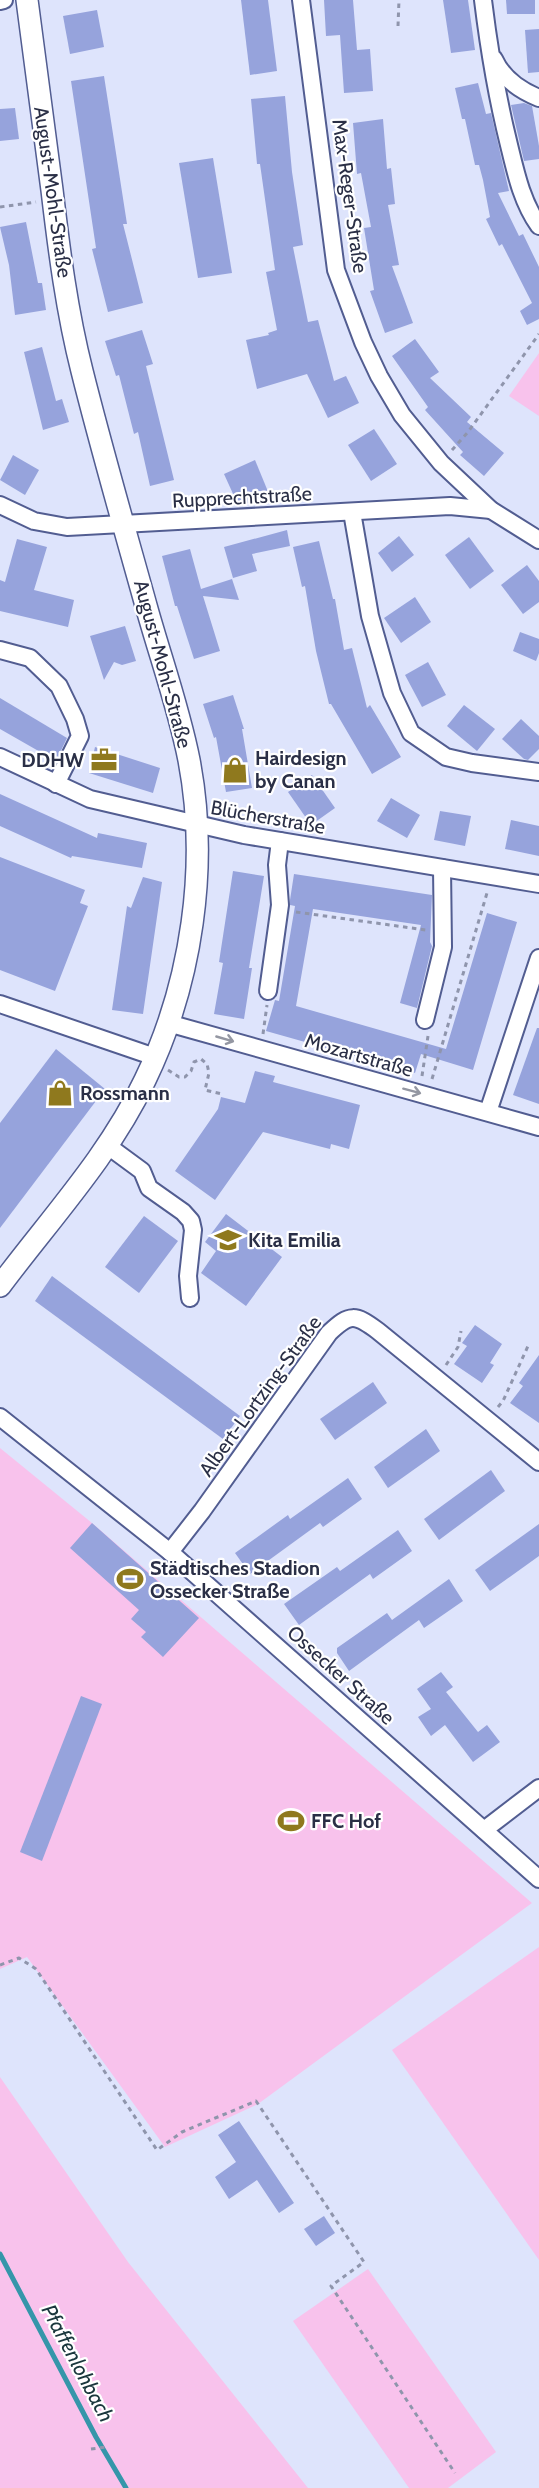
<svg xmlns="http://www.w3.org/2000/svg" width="539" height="2488" viewBox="0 0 539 2488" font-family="Cabin,sans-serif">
<rect width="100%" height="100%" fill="#dee4fc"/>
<g fill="#f8c2ec">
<polygon points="539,353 539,416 509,396"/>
<polygon points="0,1448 92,1523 532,1903 258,2104 165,2147 27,1957 0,1969"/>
<polygon points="539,1947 539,2260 392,2050"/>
<polygon points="0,2077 128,2262 308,2488 0,2488"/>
<polygon points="368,2269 496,2452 448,2488 409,2488 293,2321"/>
</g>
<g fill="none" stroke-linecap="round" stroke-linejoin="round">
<polyline stroke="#3596aa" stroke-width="5" points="0,2254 96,2437 126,2488"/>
</g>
<g fill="#96a3dc">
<polygon points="241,0 268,0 277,71 250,75"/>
<polygon points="324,0 353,0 357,50 370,49 373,91 344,93 340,35 326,36"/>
<polygon points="443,0 468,0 475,50 451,53"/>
<polygon points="506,0 535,0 535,14 507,14"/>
<polygon points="97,10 104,47 70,54 63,16"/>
<polygon points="539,29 539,72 528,73 525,30"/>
<polygon points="104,76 127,224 123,224 143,303 108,312 92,249 96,248 71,81"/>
<polygon points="478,83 486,114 491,113 509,191 498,193 519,236 523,234 539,267 539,319 527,325 520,311 532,303 502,244 499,246 486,219 490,217 483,180 479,165 475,165 465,119 462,119 455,88"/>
<polygon points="285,96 292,172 303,245 293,247 308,322 318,320 334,381 346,376 359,403 328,418 307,374 257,389 246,340 269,335 268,333 277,330 266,272 275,270 260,164 257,164 251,99"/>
<polygon points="524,103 532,106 539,146 539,159 524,161 511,105"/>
<polygon points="15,108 19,139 0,141 0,109"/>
<polygon points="383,119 387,169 391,168 395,204 388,205 399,265 392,266 413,323 385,333 370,291 374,290 364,228 371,227 361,173 357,174 353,123"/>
<polygon points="213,158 232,273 198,278 179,163"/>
<polygon points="26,222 38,283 42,283 46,310 15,315 9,265 0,227"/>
<polygon points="142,330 153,364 146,366 174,480 150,486 138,432 134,434 119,375 116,376 105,341"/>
<polygon points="415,339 439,372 430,378 471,417 467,422 504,453 484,476 460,455 463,452 425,410 428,407 392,356"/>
<polygon points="42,347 56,401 62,399 69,422 43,430 24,352"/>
<polygon points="374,429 397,464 371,481 348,445"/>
<polygon points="13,455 39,470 25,495 0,480"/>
<polygon points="255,460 269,494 239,507 224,474"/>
<polygon points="287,530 290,546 252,554 257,571 233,578 224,547"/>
<polygon points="399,536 414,555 392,572 378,553"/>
<polygon points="469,537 494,571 470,589 445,555"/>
<polygon points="17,539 47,547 34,590 74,600 68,627 0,611 0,580 5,582"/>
<polygon points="319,541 333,599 335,599 344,650 352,648 367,708 370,705 401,757 372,774 331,704 329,704 316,651 305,586 302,587 293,547"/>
<polygon points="190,549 201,589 232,579 239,600 203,596 220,651 194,659 177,606 175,606 162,556"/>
<polygon points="527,565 539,581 539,602 523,614 501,585"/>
<polygon points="415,597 431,622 401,643 384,618"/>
<polygon points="125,626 136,661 122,665 114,662 104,680 90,636"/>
<polygon points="520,632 539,639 539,653 536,661 513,651"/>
<polygon points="428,662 446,695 422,707 405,675"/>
<polygon points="233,695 244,729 242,729 252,788 226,792 216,737 214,738 203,704"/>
<polygon points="0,698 67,738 56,761 0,729"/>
<polygon points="464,705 495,729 477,751 447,726"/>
<polygon points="521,719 539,736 539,749 528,760 524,759 502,739"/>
<polygon points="95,747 160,768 153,793 89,773"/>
<polygon points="312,775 335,808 311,825 288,792"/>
<polygon points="0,794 97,838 98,833 147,843 142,868 72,856 71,858 0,826"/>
<polygon points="391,798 420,815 407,838 377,821"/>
<polygon points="440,811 471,816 465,846 434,840"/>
<polygon points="511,820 539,826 539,856 505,849"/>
<polygon points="0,857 85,890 80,903 88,906 55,991 0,970"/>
<polygon points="233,871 264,876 249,968 252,968 244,1019 214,1014 223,963 219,962"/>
<polygon points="294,874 432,895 430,942 432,946 417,1008 400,1003 421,925 313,909 296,1006 446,1049 487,913 517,922 473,1070 421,1054 415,1073 266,1031 275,1000 279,1001 295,906 290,905 290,900"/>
<polygon points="143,877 162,882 143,1014 112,1010 127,906 131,908"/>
<polygon points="537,1028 539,1028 539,1104 513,1095"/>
<polygon points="56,1049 105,1089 0,1228 0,1123"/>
<polygon points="255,1071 275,1076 273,1082 360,1105 349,1149 331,1144 330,1149 263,1132 215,1200 175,1171 218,1109 221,1097 245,1103"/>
<polygon points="226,1214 282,1257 246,1306 201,1273 216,1251 205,1242"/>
<polygon points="144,1216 178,1241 139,1293 105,1267"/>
<polygon points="52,1276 240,1416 223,1439 35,1301"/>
<polygon points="475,1325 502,1344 490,1363 494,1365 482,1383 454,1364 467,1346 462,1343"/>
<polygon points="539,1355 539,1423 510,1403 523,1386 519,1383"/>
<polygon points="373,1382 387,1403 335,1440 320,1419"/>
<polygon points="426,1429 440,1451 388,1488 374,1467"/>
<polygon points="491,1470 505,1491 439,1540 424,1519"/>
<polygon points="348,1478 362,1499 323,1527 320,1523 250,1574 235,1553 288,1515 290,1519"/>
<polygon points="92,1523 199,1618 163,1657 141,1637 146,1632 131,1619 139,1610 70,1548"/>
<polygon points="539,1524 539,1556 490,1591 475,1570"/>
<polygon points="398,1530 412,1551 373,1579 370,1574 299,1625 284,1604 337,1567 340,1571"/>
<polygon points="449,1579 463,1601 424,1628 419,1620 349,1671 337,1653 337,1648 387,1613 392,1620"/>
<polygon points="441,1672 453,1687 446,1692 478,1732 487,1725 500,1742 473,1762 445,1725 431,1736 418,1717 431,1709 417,1689"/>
<polygon points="81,1696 102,1704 42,1861 20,1852"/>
<polygon points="239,2121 294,2203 279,2213 257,2180 229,2199 215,2177 236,2162 218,2135"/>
<polygon points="324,2216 335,2233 316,2246 304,2229"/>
</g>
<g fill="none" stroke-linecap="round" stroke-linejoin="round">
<g stroke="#525d91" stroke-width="20">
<g id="minor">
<polyline points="301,0 336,270 363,342 379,376 402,415 441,463 491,510 539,540"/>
<path d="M483 0C489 49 497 97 509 145 516 174 522 202 539 226"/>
<polyline points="0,1 4,0"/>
<path d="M494 59C503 79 519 90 539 98"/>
<polyline points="0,505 34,521 67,527 450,506 491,510"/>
<polyline points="352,512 370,616 392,693 411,733 446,757 472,763 539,772"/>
<polyline points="0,650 30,658 59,686 75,719 80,736 56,784"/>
<polyline points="0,757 90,799 244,835 539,884"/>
<polyline points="268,991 280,905 277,865 280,841"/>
<polyline points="0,1004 155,1057"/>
<polyline points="425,1020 443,947 442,868"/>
<polyline points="168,1023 539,1127"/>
<polyline points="488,1112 539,958"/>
<polyline points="108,1146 142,1171 149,1188 183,1212 191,1221 193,1230 188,1276 190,1298"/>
<polyline points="0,1417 170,1552 539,1879"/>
<path d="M170 1552 202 1511 329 1333C350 1313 355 1314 378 1331L539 1462"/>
<polyline points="484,1830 539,1788"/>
</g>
</g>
<g stroke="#525d91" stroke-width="24">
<path id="major" d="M0 1286C50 1219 109 1156 145 1080 192 983 209 865 189 760 179 709 161 659 147 609 125 530 102 451 82 371 67 312 59 250 52 190 44 126 35 63 27 0"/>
</g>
<g stroke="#8f95ac" stroke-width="3" stroke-dasharray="4.5 4.5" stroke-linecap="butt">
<polyline points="398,26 399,0"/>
<polyline points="0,207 36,202"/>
<polyline points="452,450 468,432 539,334"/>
<polyline points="296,912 426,930"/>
<polyline points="263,1034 267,1005"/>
<polyline points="168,1070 179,1077 185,1077 191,1071 194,1062 201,1059 207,1064 209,1073 205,1090 222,1094"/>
<polyline points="422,1076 428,1036"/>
<polyline points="432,1079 487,893"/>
<polyline points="446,1365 458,1347 461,1331"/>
<polyline points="498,1407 503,1401 528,1346"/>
<polyline points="0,1965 19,1958 36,1969 157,2150 182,2132 256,2101 364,2262 331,2286 455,2473"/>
<polyline points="91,2449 106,2447"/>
</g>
<use href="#minor" stroke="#fff" stroke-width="16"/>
<use href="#major" stroke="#fff" stroke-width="21"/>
</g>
<defs><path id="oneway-shaft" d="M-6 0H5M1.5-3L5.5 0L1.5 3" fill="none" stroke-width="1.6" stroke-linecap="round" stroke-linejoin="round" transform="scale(1.5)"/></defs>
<g stroke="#9497a2">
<use href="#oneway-shaft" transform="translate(225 1039) rotate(16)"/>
<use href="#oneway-shaft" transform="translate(412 1091) rotate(15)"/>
</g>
<defs>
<g id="office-bare" transform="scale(2.07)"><path d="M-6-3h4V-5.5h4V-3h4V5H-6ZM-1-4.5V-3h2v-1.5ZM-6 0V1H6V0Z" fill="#8f791e" stroke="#fff" stroke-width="2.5" paint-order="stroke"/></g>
<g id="shop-bare" transform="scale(2.07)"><path d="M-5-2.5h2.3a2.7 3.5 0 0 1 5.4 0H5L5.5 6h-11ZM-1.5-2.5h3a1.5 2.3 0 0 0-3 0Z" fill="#8f791e" stroke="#fff" stroke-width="2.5" paint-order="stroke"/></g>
<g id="school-bare" transform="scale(2.07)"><path d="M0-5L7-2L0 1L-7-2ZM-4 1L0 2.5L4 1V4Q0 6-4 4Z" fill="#8f791e" stroke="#fff" stroke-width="2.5" paint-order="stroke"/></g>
<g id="stadium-bare" transform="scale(2.07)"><path d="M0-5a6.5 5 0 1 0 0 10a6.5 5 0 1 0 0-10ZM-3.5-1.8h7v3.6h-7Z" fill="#8f791e" stroke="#fff" stroke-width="2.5" paint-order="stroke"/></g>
</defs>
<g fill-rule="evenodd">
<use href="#office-bare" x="104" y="760"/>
<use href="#shop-bare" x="235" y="770"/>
<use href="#shop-bare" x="60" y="1093"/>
<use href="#school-bare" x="228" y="1240"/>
<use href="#stadium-bare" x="130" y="1579"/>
<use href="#stadium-bare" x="291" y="1821"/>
</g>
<g text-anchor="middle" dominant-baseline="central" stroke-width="4.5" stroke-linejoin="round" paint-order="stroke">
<g font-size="20" fill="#2a2f46" stroke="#fff">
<text transform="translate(53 192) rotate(82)">August-Mohl-Straße</text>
<text transform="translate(350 196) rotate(82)">Max-Reger-Straße</text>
<text transform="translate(242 497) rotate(-3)">Rupprechtstraße</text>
<text transform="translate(163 664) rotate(75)">August-Mohl-Straße</text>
<text transform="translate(268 817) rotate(10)">Blücherstraße</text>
<text transform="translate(359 1055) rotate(16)">Mozartstraße</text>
<text transform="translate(260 1396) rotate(-54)">Albert-Lortzing-Straße</text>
<text transform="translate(341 1675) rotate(42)">Ossecker Straße</text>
</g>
<g font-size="20" font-weight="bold" fill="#2a2f46" stroke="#fff" text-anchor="start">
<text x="255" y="758">Hairdesign<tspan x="255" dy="23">by Canan</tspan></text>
<text x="84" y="760" text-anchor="end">DDHW</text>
<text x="80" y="1093">Rossmann</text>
<text x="248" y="1240">Kita Emilia</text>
<text x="150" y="1568">Städtisches Stadion<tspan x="150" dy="23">Ossecker Straße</tspan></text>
<text x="311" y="1821">FFC Hof</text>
</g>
<g font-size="21" font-style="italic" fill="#1a373d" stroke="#fff">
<text transform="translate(78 2363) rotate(62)">Pfaffenlohbach</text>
</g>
</g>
</svg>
